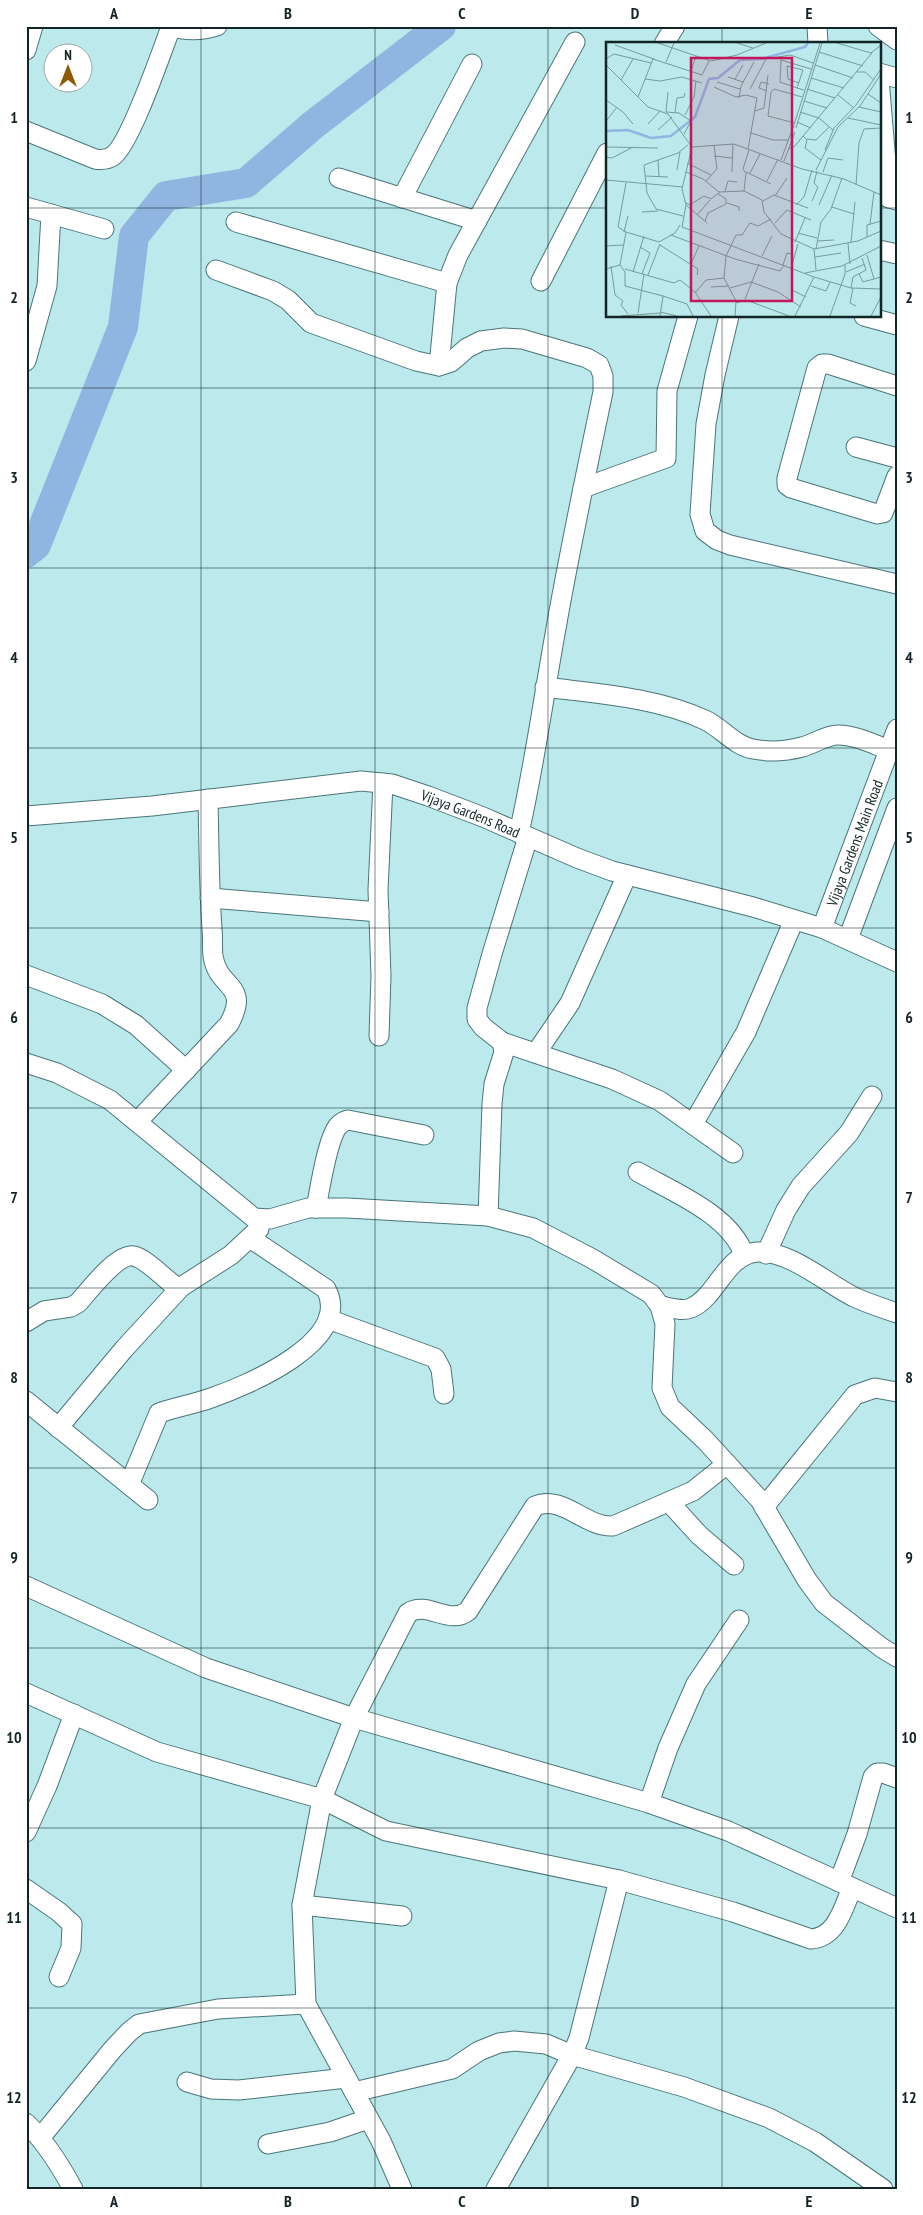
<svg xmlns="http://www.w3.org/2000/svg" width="923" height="2215" viewBox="0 0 923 2215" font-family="'PT Sans Narrow',sans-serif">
<rect width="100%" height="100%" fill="#bbe9ec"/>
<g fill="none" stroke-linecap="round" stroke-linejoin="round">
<polyline stroke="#91b5e1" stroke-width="30" points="26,553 36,545 123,327 134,236 166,196 246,183 313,125 441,26"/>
<g stroke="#4b7578" stroke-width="21">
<g id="minor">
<path d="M169 26C185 31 201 31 217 26"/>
<polyline points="817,26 818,44"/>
<polyline points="878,26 897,40"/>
<polyline points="664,44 675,26"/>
<polyline points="26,50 33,26"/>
<polyline points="879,73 897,78"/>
<polyline points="879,79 889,198 897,200"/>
<path d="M26 131 95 159C102 160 107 160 113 156 131 142 161 53 171 27"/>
<polyline points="339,178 477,221"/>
<polyline points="402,198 472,64"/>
<polyline points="26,207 104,229"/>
<polyline points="236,222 447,283"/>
<polyline points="879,250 897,254"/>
<path d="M216 270 273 291 288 300 311 323 416 361 439 366 451 362 467 348 481 341 504 338 522 339 587 358 599 365 603 376V392C586 473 569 553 555 634 543 701 534 767 519 833"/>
<polyline points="541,281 607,153"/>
<polyline points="729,316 715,375 706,424 700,514 705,531 717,540 730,545 897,584"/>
<polyline points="864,316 897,325"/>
<polyline points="26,361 47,286 51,214"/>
<polyline points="439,366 447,283 458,255 575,42"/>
<polyline points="897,386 828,364 822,364 817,368 787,478 787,485 791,488 877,514 883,513 897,476"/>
<polyline points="856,447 897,458"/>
<polyline points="583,488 666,458 667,391 688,316"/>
<path d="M545 687C599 694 655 697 705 720 722 728 735 746 753 749 768 752 787 751 802 747 814 744 826 735 838 735 855 735 873 744 889 750"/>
<path id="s1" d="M26 816 152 806 361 781 392 784 428 796 483 817 577 858 612 871 753 907 822 928 897 962"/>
<polyline points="210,898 379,912"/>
<path id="s2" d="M822 928 897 729"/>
<polyline points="848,939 897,808"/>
<polyline points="26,975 102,1004 136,1025 186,1070"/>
<polyline points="379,1036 381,976 378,890 383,783"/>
<polyline points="502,1042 612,1079 660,1101 733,1153"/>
<polyline points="536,1053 570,1003 627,875"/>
<polyline points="26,1063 57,1073 110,1100 254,1218 270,1219 308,1208 347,1208 488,1216 533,1228 591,1258 651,1294 660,1306 665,1324 662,1388 670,1407 705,1440 760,1500 807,1580 824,1603 882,1648 897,1657"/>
<path d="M137 1122 229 1024C251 983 218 990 213 956 212 948 213 938 212 929 209 886 209 842 208 799"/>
<polyline points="693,1124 746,1032 794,920"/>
<path d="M638 1172C673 1192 731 1215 744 1255"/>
<path d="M316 1208C320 1189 327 1140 338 1126 341 1123 344 1121 348 1120L424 1135"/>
<polyline points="488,1216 492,1104 494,1084 504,1052 502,1042 483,1027 477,1019 477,1008 492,954 528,837"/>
<polyline points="766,1254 786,1210 801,1186 849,1133 872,1096"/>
<path d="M660 1306C669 1307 682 1312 691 1308 717 1297 725 1255 757 1252 789 1250 826 1283 854 1297 867 1303 882 1308 897 1313"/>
<polyline points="328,1319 435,1358 441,1369 444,1394"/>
<path d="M26 1322 44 1311 71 1307 78 1303C89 1291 117 1253 134 1256 146 1259 164 1278 175 1286L181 1287 231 1255 259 1229"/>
<polyline points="26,1401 148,1500"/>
<polyline points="58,1428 124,1349 181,1287"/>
<path d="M129 1485 159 1413C176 1407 194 1404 211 1398 246 1386 354 1341 326 1289L250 1238"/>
<polyline points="669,1502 699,1535 734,1565"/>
<polyline points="764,1507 855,1395 875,1388 897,1392"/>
<polyline points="26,1586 206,1668 354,1718 649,1803 728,1831 897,1908"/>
<path d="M26 1693 157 1752 322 1799 386 1831 619 1880 733 1912 811 1939C837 1937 843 1908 852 1888"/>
<polyline points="649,1803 668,1748 696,1684 739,1620"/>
<polyline points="26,1832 47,1786 74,1714"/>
<polyline points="839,1882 857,1834 873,1777 877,1773 883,1773 897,1778"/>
<polyline points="26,1889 59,1912 72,1924 71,1948 59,1977"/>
<polyline points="302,1905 402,1916"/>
<polyline points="187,2082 211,2089 239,2090 346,2078"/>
<polyline points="354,2092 452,2069 479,2051 499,2043 514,2041 546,2044 572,2055 684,2087 769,2118 815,2142 883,2189"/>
<path d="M26 2123C46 2142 60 2165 73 2189"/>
<polyline points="40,2138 113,2049 129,2032 139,2024 218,2009 306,2004"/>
<polyline points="268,2144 330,2132 368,2119"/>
<path d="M402 2189 381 2141 306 2004 302 1905 322 1799 354 1718 408 1613C427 1600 449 1626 468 1611L535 1506C562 1494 586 1528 613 1526L693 1491 727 1464"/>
<polyline points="496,2189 572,2055 579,2038 619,1880"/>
</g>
</g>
<use href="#minor" stroke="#fff" stroke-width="19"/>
</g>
<path fill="none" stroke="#122425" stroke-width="1" stroke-opacity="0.55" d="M201 26V2189M375 26V2189M548 26V2189M722 26V44M26 208H607M879 208H897M722 316V2189M26 388H897M26 568H897M26 748H897M26 928H897M26 1108H897M26 1288H897M26 1468H897M26 1648H897M26 1828H897M26 2008H897"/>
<g text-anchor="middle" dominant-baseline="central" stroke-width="4" stroke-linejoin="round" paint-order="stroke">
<g font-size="15" fill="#122425" stroke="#fff">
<text stroke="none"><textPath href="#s1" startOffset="452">Vijaya Gardens Road</textPath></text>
<text stroke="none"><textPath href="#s2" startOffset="91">Vijaya Gardens Main Road</textPath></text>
</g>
</g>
<g transform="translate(606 42)">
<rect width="275" height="275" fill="#bbe9ec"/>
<path fill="none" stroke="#91b5e1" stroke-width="2.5" d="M0 89 22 88 45 96 65 94 89 75 103 37 112 36 134 18 155 17 199 5 202 1"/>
<path fill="none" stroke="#779a9c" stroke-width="1" d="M52 1 105 19 131 13 160 1M131 1 147 6M231 1 265 11 275 3M9 3 48 17M213 10 257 24M0 17 8 12 45 21M60 20 68 1M0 23 42 65 62 72 86 105 128 102 196 127 238 137 275 153M209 23 247 36M85 29 90 14M251 30H259L268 38M122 35 137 40M205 36 238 46M39 37 54 39 76 35 96 41M129 37 137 23M15 38 27 17M111 40 134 47M193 41 182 37 181 24 197 28 191 46 198 48M108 45 130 55 140 53 151 56 142 107M191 46 174 40 175 18 205 27M144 47 160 17 184 13 207 21M201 47 229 56M161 49 153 46 155 40 163 42M62 50 60 70 73 71 85 79 78 92M262 52 275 61M232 53 248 66M32 55 47 17 96 33 103 19M133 56 135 44 148 20M0 58 17 70 27 82M198 59 221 66M253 65 275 70M149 69 158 66 162 33M69 70 71 56 78 55 79 51M194 70 213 76 227 88M79 73 88 55 90 39M242 76 275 83M1 78 11 65M191 80 205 86M189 81 162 74 165 50 168 47 196 55M42 82 54 69M187 86 214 1M190 86 216 1M52 88 66 75M145 91 167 98H182M197 94 201 98 199 106 215 118M201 97 210 98 223 85M0 105 52 106M86 105 76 147 80 163 76 185 208 235 245 246 275 247M182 107 188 105 266 11M219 108 228 86 250 63 275 27M108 114 126 116M0 115 6 116 27 105M52 118 53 135M175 118 186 88M178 119 189 90M81 121 105 133M71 128 74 110M210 128 232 85 254 64 275 32M80 130 97 137 113 150 138 149 156 158 158 170 175 192 208 207 210 228M126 130 127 102M140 130 165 142M217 130 222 116 237 118M144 131 154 112M39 134 62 135M0 138 77 145M100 139 111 127 108 103M161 139 172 117M250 143 253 101 258 87 275 86M119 149 122 139 131 140M138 149 140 131 137 127 143 108M169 154 181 136M157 159 168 153 202 166M206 159 212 145 208 141 211 129M80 161 84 163 98 154 105 157 114 150M121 161 133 165V169M80 163 101 181M190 163 198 155 206 128M213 163 226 133M226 165 248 172M36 170 52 169M91 173 104 158M77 174 50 167 41 151 38 123 72 111 82 103M99 179 102 171 120 162V157L112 152M169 181 181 168 205 178M264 182 268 150M18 190 22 174M20 190 12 185 20 141M192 191 211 196M65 193 129 217 174 229 178 223M261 195V183L275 179M211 199 228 198M189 200 199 176M245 200 249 160M242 201 244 222M54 203 92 227 91 233M0 204 17 203M34 205 44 211 36 232M208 207 252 199 275 189M210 207 215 180 225 167 236 136M261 213 268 237M156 214 166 194M209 215 235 211M85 222 93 204M14 223 20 190 53 200 69 191 74 183M177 223 181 211 186 212M5 224 9 253 17 259 15 263 22 272M185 226 192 202M0 227 14 223 19 230V244L57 254 54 274M19 227 68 241 74 238 89 250 105 274M27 230 38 194M240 230 259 222M199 231 236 224 275 204M253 232 257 240 275 235M42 233 54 202M205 244 220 249 224 240M105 245 123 244M124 246 145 240 172 250 195 265M245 246 247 235 260 228 256 216M247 246 244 261 250 264M186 248 200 255M89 251 100 238 118 236M57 254 81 262 87 274M139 257 153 222M130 261 140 258 183 274M54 270 71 274M32 271 38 232M15 274 54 271M129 274 130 259 118 236 120 214 130 193H136L144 181 152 184 165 177M189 274 208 235M224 274 239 232V223M265 274 275 255"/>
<path fill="#c2185b" fill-opacity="0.15" stroke="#c2185b" stroke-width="2.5" d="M85 16H186V259H85Z"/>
<rect width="275" height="275" fill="none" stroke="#122425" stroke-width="2.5"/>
</g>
<rect width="923" height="2215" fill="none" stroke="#ffffff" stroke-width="55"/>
<g transform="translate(68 68)"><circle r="24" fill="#ffffff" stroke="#a0a7a8"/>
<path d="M0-4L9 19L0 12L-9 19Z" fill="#8c5905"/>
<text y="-8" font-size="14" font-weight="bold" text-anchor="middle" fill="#122425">N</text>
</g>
<rect x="28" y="28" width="868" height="2160" fill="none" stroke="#122425" stroke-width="2"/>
<g font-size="16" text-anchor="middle" font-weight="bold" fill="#122425">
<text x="114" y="19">A</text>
<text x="288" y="19">B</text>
<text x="462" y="19">C</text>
<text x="635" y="19">D</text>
<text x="809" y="19">E</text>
<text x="14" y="123">1</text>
<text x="909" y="123">1</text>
<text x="14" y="303">2</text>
<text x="909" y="303">2</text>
<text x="14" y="483">3</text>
<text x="909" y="483">3</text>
<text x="14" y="663">4</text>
<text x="909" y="663">4</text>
<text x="14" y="843">5</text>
<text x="909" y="843">5</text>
<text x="14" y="1023">6</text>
<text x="909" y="1023">6</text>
<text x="14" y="1203">7</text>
<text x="909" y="1203">7</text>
<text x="14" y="1383">8</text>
<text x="909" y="1383">8</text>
<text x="14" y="1563">9</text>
<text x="909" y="1563">9</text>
<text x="14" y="1743">10</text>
<text x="909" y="1743">10</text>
<text x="14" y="1923">11</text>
<text x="909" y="1923">11</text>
<text x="14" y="2103">12</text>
<text x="909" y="2103">12</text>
<text x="114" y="2207">A</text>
<text x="288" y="2207">B</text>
<text x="462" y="2207">C</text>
<text x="635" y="2207">D</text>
<text x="809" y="2207">E</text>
</g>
</svg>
